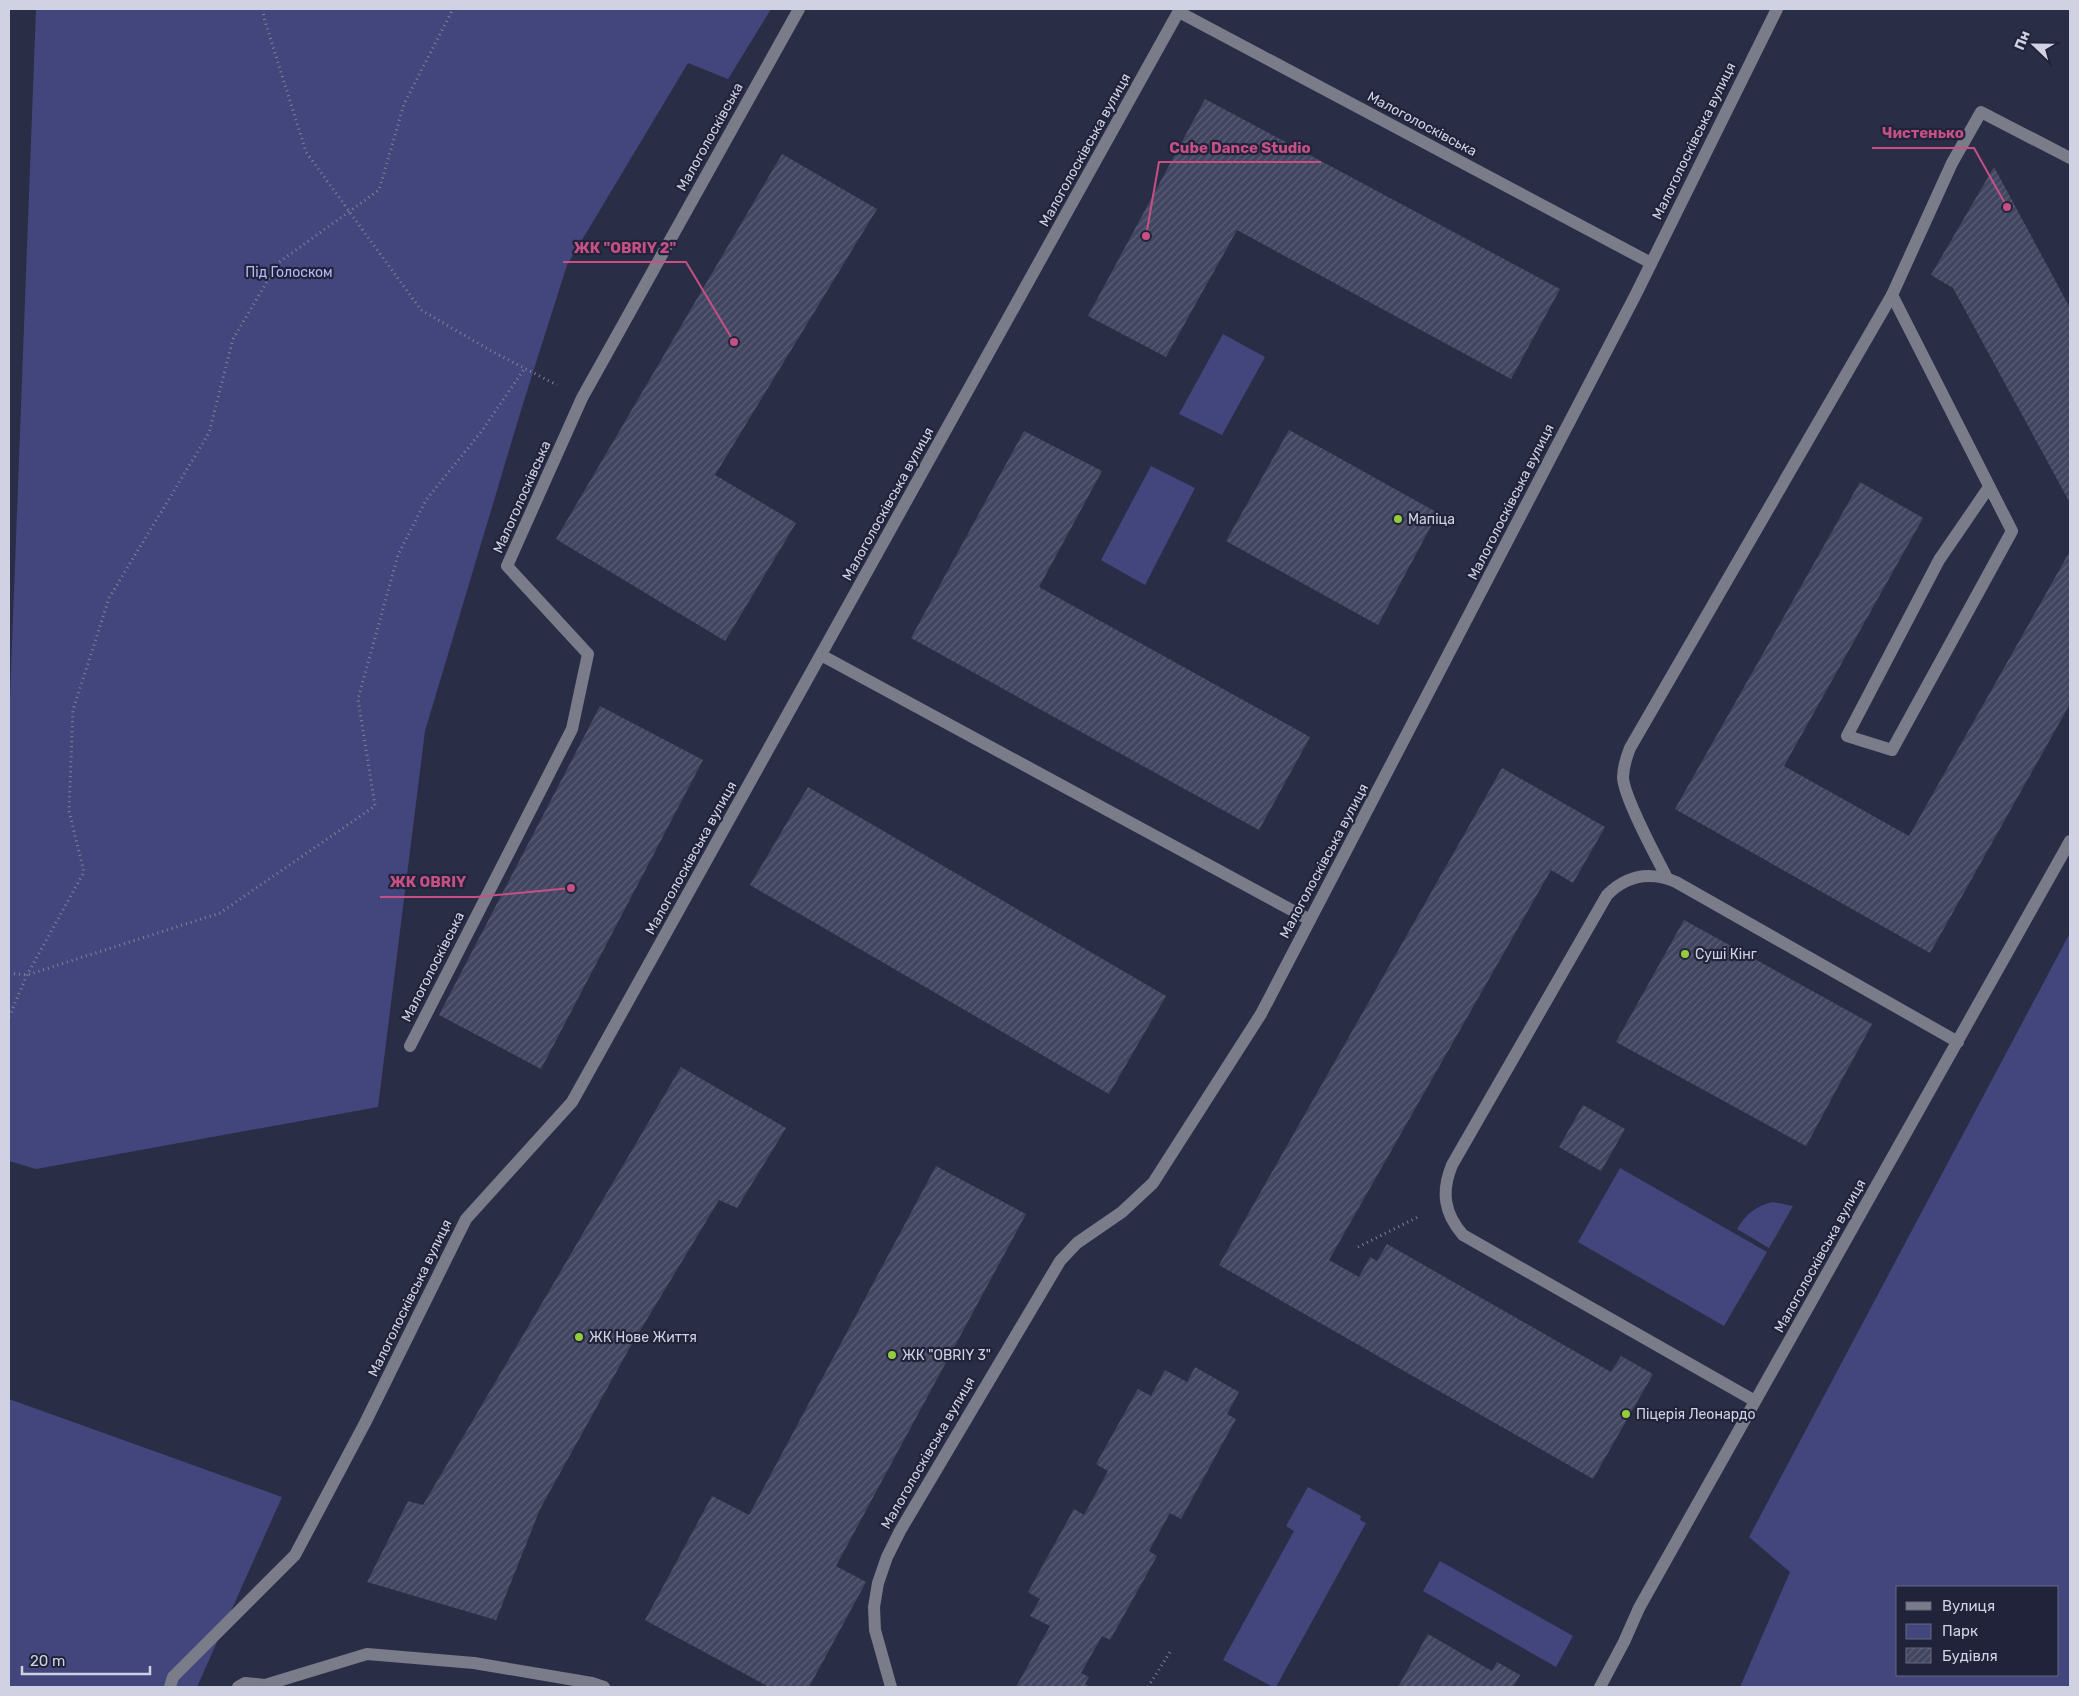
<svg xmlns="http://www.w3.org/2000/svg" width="2079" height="1696" viewBox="0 0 2079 1696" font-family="Rubik,sans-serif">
<defs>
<pattern id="building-hatch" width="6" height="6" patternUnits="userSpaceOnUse" patternTransform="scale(1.25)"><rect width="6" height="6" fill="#424560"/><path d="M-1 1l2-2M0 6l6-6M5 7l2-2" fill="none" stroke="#5c5f77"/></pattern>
</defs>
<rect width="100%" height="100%" fill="#2a2d46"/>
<g fill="#43467c" fill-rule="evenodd">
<polygon points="36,9 771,9 728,79 688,63 567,265 522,407 425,731 378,1107 36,1169 9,1161 9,723"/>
<polygon points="1223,334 1265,357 1222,435 1179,414"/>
<polygon points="1151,466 1195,488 1145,585 1101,560"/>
<path d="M2070 933V1687H1740L1790 1572 1749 1537ZM2058 1587V1675H1898V1587Z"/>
<polygon points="1620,1168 1767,1252 1724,1326 1578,1242"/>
<path d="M1773 1202 1793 1206 1769 1248 1737 1229C1745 1215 1757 1205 1773 1202Z"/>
<polygon points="9,1399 282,1497 197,1687 9,1687"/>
<polygon points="1308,1487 1361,1516 1360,1520 1366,1523 1276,1687 1273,1687 1223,1660 1294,1531 1286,1526"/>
<polygon points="1440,1561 1573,1636 1556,1667 1423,1591"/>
</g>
<g fill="url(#building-hatch)">
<polygon points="1205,99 1560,289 1511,379 1237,230 1166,357 1088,316"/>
<polygon points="782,154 877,209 715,475 796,523 725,641 556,539"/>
<polygon points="1994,167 2070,308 2070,503 1953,288 1931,275"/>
<polygon points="1289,430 1438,513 1378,625 1226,541"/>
<polygon points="1024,431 1102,471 1039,587 1310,737 1259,830 911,638"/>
<polygon points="1860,482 1923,518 1784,766 1909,836 2070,551 2070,704 1930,953 1675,809"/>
<polygon points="600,706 703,760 541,1069 439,1015"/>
<polygon points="1502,768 1605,827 1573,883 1551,870 1329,1260 1359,1277 1370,1257 1377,1261 1387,1244 1611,1372 1621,1356 1653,1374 1593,1479 1219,1265"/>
<polygon points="808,787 1166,996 1109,1094 750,885"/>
<polygon points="1684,920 1872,1024 1806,1146 1616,1042"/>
<polygon points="681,1067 786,1128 737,1208 719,1200 629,1349 540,1509 496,1620 367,1582 408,1501 423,1505"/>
<polygon points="1583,1105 1625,1129 1601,1171 1559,1147"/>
<polygon points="936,1166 1026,1214 836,1566 866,1582 809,1687 769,1687 645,1620 712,1496 749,1515"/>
<polygon points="1195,1367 1239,1392 1227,1414 1236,1419 1181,1519 1170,1513 1149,1551 1157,1556 1110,1640 1102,1636 1081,1673 1089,1677 1085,1684 1091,1687 1016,1687 1050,1626 1030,1616 1040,1599 1028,1592 1074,1509 1084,1515 1108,1471 1096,1464 1138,1389 1151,1396 1165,1370 1187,1382"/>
<polygon points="1428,1634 1492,1671 1497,1662 1520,1675 1513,1687 1398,1687"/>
</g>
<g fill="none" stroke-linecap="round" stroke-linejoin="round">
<g stroke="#7f8297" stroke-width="3" stroke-dasharray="1 4" stroke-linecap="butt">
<polyline points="263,9 264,18 306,152 421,310 493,352 557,385"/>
<polyline points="9,973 27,975 220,913 375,806 358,699 398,555 426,500 481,432 525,368"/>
<polyline points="9,1017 27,975 84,872 69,811 73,710 109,598 209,433 233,339 278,263 379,190 404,104 453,9"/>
<polyline points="1358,1247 1420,1216"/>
<polyline points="1148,1687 1170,1652"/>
</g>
<g stroke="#7a7c8a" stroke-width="12">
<polyline points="1179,12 1651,263"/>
<polyline points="1989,487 1939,560 1847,736 1892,750 2012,531 1892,295 1952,163 1981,112 2070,158"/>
<polyline points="821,655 1310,920"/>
<path d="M1667 878C1656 856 1625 800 1623 778 1623 768 1626 758 1630 748L1892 295"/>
<polyline points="410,1046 572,729 588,654 507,566 582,398 799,9"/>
<path d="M1755 1401 1463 1235C1444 1213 1441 1192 1452 1165L1607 895C1627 875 1650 871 1676 882L1958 1042"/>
<polyline points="170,1687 173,1677 295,1555 365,1423 466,1219 572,1102 1180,9"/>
<polyline points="238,1687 245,1683 265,1685"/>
<polyline points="264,1687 265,1685 367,1654 474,1663 592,1683 604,1687"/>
<polyline points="891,1687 875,1630 874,1607 878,1583 887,1557 900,1531 1060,1261 1077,1243 1122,1212 1153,1183 1261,1014 1635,296 1777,9"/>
<polyline points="1600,1687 1624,1642 1639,1608 2070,841"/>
</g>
</g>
<g fill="#94cc3c" stroke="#21233b" stroke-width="2">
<circle cx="1398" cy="519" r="5"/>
<circle cx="1685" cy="954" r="5"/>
<circle cx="579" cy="1337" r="5"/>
<circle cx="892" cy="1355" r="5"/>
<circle cx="1626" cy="1414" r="5"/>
</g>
<g text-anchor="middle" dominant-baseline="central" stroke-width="4.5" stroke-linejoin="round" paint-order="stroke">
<g font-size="14" fill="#d0d2e3" stroke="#21233b">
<text transform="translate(1422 124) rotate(28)">Малоголосківська</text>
<text transform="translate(710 137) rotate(-61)">Малоголосківська</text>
<text transform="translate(1694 141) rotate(-64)">Малоголосківська вулиця</text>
<text transform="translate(1085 150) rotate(-61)">Малоголосківська вулиця</text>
<text transform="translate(522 497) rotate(-66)">Малоголосківська</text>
<text transform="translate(1511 502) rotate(-63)">Малоголосківська вулиця</text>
<text transform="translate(888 504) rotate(-61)">Малоголосківська вулиця</text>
<text transform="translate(691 858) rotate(-61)">Малоголосківська вулиця</text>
<text transform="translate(1324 861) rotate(-62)">Малоголосківська вулиця</text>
<text transform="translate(433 967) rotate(-63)">Малоголосківська</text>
<text transform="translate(1820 1256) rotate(-61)">Малоголосківська вулиця</text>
<text transform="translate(410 1298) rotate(-64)">Малоголосківська вулиця</text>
<text transform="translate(928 1453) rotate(-60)">Малоголосківська вулиця</text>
</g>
<g font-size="14" fill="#b3baf7" stroke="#21233b">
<text x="289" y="272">Під Голоском</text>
</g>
<g font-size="14" fill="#d0d2e3" stroke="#21233b" text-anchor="start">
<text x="1408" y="519">Мапіца</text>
<text x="1695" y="954">Суші Кінг</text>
<text x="589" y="1337">ЖК Нове Життя</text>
<text x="902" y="1355">ЖК "OBRIY 3"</text>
<text x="1636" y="1414">Піцерія Леонардо</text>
</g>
</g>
<path fill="none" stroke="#c65084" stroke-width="2" d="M2007 207L1974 148H1872M1146 236L1159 162H1321M734 342L686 262H563M571 888L476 897H380"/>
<g fill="#c65084" stroke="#21233b" stroke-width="2">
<circle cx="2007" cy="207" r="5"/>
<circle cx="1146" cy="236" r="5"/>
<circle cx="734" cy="342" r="5"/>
<circle cx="571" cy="888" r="5"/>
</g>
<g font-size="15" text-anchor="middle" font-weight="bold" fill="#c65084" stroke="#21233b" stroke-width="4.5" stroke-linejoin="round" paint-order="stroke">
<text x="1923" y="138">Чистенько</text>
<text x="1240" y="153">Cube Dance Studio</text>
<text x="625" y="253">ЖК "OBRIY 2"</text>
<text x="428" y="887">ЖК OBRIY</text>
</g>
<rect width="2079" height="1696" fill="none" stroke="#d0d2e3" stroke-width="20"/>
<rect x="1896" y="1586" width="162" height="90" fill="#21233b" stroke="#67697e"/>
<rect x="1906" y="1602" width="25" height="8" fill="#7a7c8a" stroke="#67697e"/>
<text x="1942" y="1611" font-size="15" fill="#d0d2e3">Вулиця</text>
<rect x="1906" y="1624" width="25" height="15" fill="#43467c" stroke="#67697e"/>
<text x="1942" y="1636" font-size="15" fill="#d0d2e3">Парк</text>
<rect x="1906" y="1648" width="25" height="15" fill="url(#building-hatch)" stroke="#67697e"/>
<text x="1942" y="1661" font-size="15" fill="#d0d2e3">Будівля</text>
<g transform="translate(2034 45) rotate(292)" stroke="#21233b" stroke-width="4" paint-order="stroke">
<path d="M0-4L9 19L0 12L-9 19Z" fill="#d0d2e3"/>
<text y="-8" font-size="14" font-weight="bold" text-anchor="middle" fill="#d0d2e3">Пн</text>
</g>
<path d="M22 1666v8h128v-8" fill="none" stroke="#d0d2e3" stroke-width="2.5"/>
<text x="30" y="1666" font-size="15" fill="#d0d2e3" stroke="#21233b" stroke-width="4" paint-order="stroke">20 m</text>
</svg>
